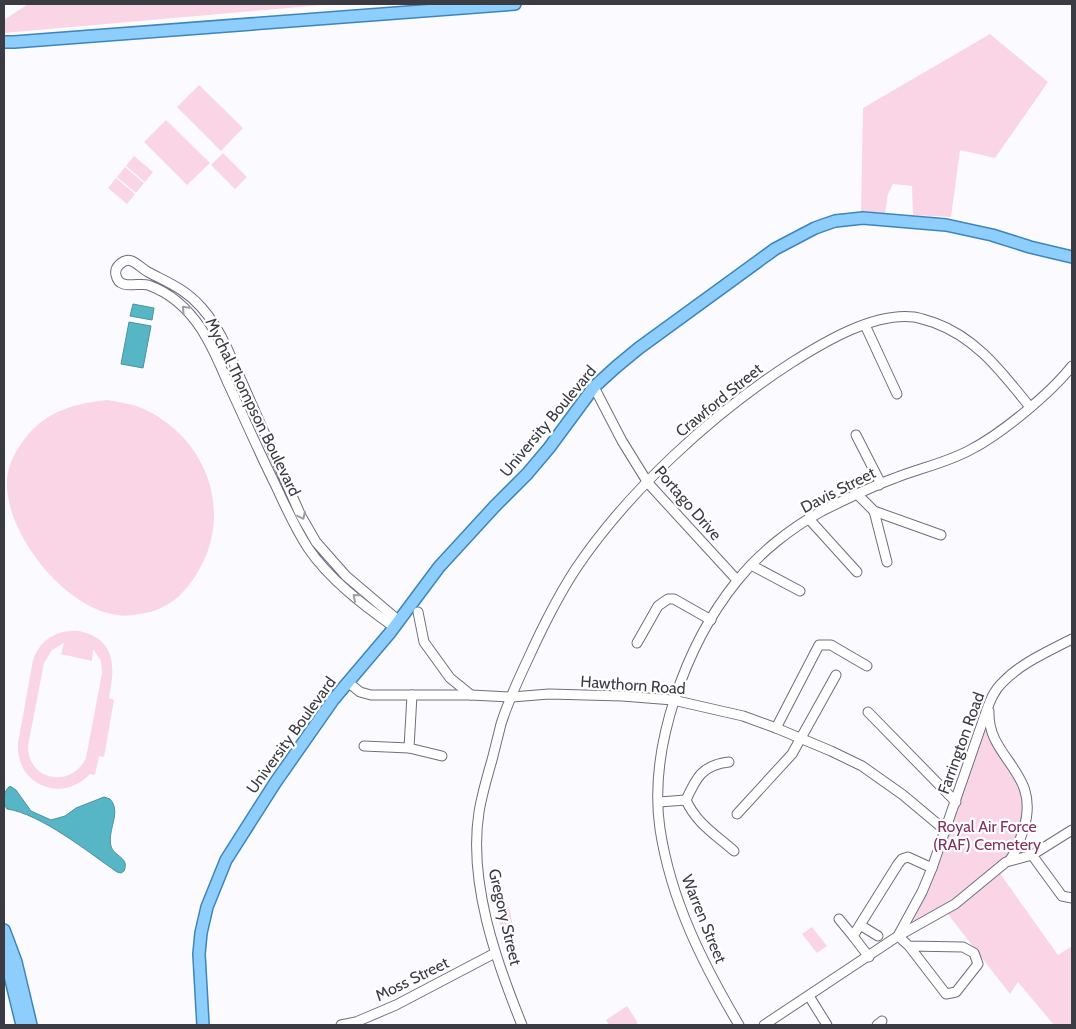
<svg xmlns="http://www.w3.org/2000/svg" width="1076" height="1029" viewBox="0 0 1076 1029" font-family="Cabin,sans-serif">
<rect width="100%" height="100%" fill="#fbfbff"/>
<g fill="#fad5e6" fill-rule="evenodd">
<polygon points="28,4 333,4 4,33 4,20"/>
<polygon points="990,34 1048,82 995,158 960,150 951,217 913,215 912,186 893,184 888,194 885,213 861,211 863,108"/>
<polygon points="199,85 243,128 221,151 177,107"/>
<polygon points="166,120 210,163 187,185 144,142"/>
<polygon points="223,153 247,177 235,189 211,165"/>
<polygon points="134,156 153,172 145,182 126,166"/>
<polygon points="125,167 144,183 136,193 117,177"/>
<polygon points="116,178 135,194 127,204 108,188"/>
<path d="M108 400C121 403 136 404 148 411 218 447 237 534 182 593 175 601 161 609 150 612 139 614 128 617 117 615 64 608 4 532 7 480 8 463 17 448 27 436 48 410 77 403 108 400Z"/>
<path d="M79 631C117 639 115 668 109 698L114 700 104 757 99 756 95 775 90 774C62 804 15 785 18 743L33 660C40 640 57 629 79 631ZM64 643 61 654 92 661 93 649 101 661 102 673 86 758C71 789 28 781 28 746L44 663 52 650Z"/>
<polygon points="988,721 1013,762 1029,816 1022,847 1027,854 999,872 1058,955 1072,946 1072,1025 1054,1025 1018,982 1010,994 947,913 911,926 936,871"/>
<polygon points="509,907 514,931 502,934 497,909"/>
<polygon points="812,927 827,946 817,953 802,934"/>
<polygon points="627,1006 638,1023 635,1025 609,1025 606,1020"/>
</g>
<g fill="#57b6c5" stroke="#4f919e">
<polygon points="133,304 154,308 152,320 130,316"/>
<polygon points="129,322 151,326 143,368 121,364"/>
<path d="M10 786 16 790 31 811 51 820 65 816 76 808 104 797 110 799C122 812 107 830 111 846 114 857 130 857 124 871L121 873 117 872C88 852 41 814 7 809 2 803 3 791 10 786Z"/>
</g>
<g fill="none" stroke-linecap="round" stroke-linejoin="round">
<g stroke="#6d6f7e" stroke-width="11">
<g id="minor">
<polyline points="865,325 897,394"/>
<polyline points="594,387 622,441 648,483 737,580"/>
<polyline points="856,435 879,480 879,485"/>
<polyline points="857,494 874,511 941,535"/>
<polyline points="874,511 887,562"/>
<polyline points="809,519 857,572"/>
<polyline points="751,565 800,591"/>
<polyline points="418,612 424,642 450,678 471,695"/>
<path d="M394 627C363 605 329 579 308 548 295 528 285 506 275 484 258 450 243 415 227 381 220 364 212 346 202 330 189 310 171 293 148 285 138 282 119 291 116 275 115 271 116 268 119 265 131 253 138 267 148 272 169 283 185 289 201 307 212 319 220 333 227 348L301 516 316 542 346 576 399 621"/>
<polyline points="637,643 658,606 668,599 674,599 711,620"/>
<polyline points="349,683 360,692 371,695 471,695 512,697 549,694 622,696 673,700 721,711 743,716 776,728 831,751 862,766 903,795 946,831"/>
<path d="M989 711C987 759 1041 771 1024 828 1020 840 1017 850 1010 860"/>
<polyline points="868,712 956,802"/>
<polyline points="776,728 819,645 831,645 867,666"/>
<polyline points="364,746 409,748 442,756"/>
<polyline points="409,748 412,695"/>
<path d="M729 762C702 765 696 778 686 800 696 823 716 835 734 851"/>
<polyline points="659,802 686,800"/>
<polyline points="737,814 792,754 836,675"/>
<polyline points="1032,855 1062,896 1072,898"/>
<polyline points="839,919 853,936"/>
<polyline points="860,925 878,936"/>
<polyline points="909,946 946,994 956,992 978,964 974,953 963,947 909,946 898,936 955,904 1006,862 1032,855 1072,830"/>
<polyline points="869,957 853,936 898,864 902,859 908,857 932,868"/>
<polyline points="809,996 827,1025"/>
<polyline points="341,1025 356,1022 396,1005 495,953"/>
<path d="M522 1025C496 961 468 882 479 812 482 794 487 777 492 760 495 748 498 736 501 724 508 702 518 680 528 659 542 628 557 598 575 570 627 492 712 414 791 363 824 342 874 312 914 317 921 318 928 321 935 323 977 338 1003 374 1030 407"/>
<path d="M739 1025C703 964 671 901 660 829 648 748 686 644 737 581 759 553 791 528 822 511 846 499 870 487 895 478 920 468 946 463 970 450 1001 434 1050 394 1072 366"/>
<path d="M764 1025 898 936 922 892 932 868 986 712C990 701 994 690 1003 682 1021 663 1049 651 1072 639"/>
<polyline points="877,1025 882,1021"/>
</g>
</g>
<g stroke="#3f85ba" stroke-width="14">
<g id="major">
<polyline points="4,42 14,42 515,4"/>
<polyline points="4,930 16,962 31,1025"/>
<polyline points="4,951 22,1025"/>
<polyline points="203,1025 199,954 201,933 207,907 226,860 275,783 333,700 389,634 439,567 495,506 527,474 549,448 594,387 616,367 639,348 775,249 815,228 835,221 863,218 946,225 992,235 1030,247 1072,257"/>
</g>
</g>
<use href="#minor" stroke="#fff" stroke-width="9"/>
<use href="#major" stroke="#8dcefc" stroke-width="11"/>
</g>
<defs><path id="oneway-chevron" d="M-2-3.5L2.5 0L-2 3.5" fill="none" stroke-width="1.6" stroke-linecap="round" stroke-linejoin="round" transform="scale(1.25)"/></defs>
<g stroke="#9d9ea1">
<use href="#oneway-chevron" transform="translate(185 309) rotate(-135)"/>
<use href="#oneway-chevron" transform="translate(302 516) rotate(64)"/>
<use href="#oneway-chevron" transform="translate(356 597) rotate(-139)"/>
</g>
<g text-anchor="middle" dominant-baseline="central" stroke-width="4.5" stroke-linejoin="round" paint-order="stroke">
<g font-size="16" fill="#3b3c43" stroke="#fff">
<text transform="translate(719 400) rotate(-39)">Crawford Street</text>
<text transform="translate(253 407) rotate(64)">Mychal Thompson Boulevard</text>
<text transform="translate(548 421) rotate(-50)">University Boulevard</text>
<text transform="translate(838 490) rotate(-27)">Davis Street</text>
<text transform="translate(688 503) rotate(49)">Portago Drive</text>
<text transform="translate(633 685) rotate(4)">Hawthorn Road</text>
<text transform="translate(291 735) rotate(-54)">University Boulevard</text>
<text transform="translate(961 743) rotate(-70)">Farrington Road</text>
<text transform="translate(505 917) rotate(77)">Gregory Street</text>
<text transform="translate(704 919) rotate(68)">Warren Street</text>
<text transform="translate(412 979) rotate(-26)">Moss Street</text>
</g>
<g font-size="16" fill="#833360" stroke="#fff">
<text x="987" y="826">Royal Air Force<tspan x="987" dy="18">(RAF) Cemetery</tspan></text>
</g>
</g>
<rect width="1076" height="1029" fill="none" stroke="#3b3c43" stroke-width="10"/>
</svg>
